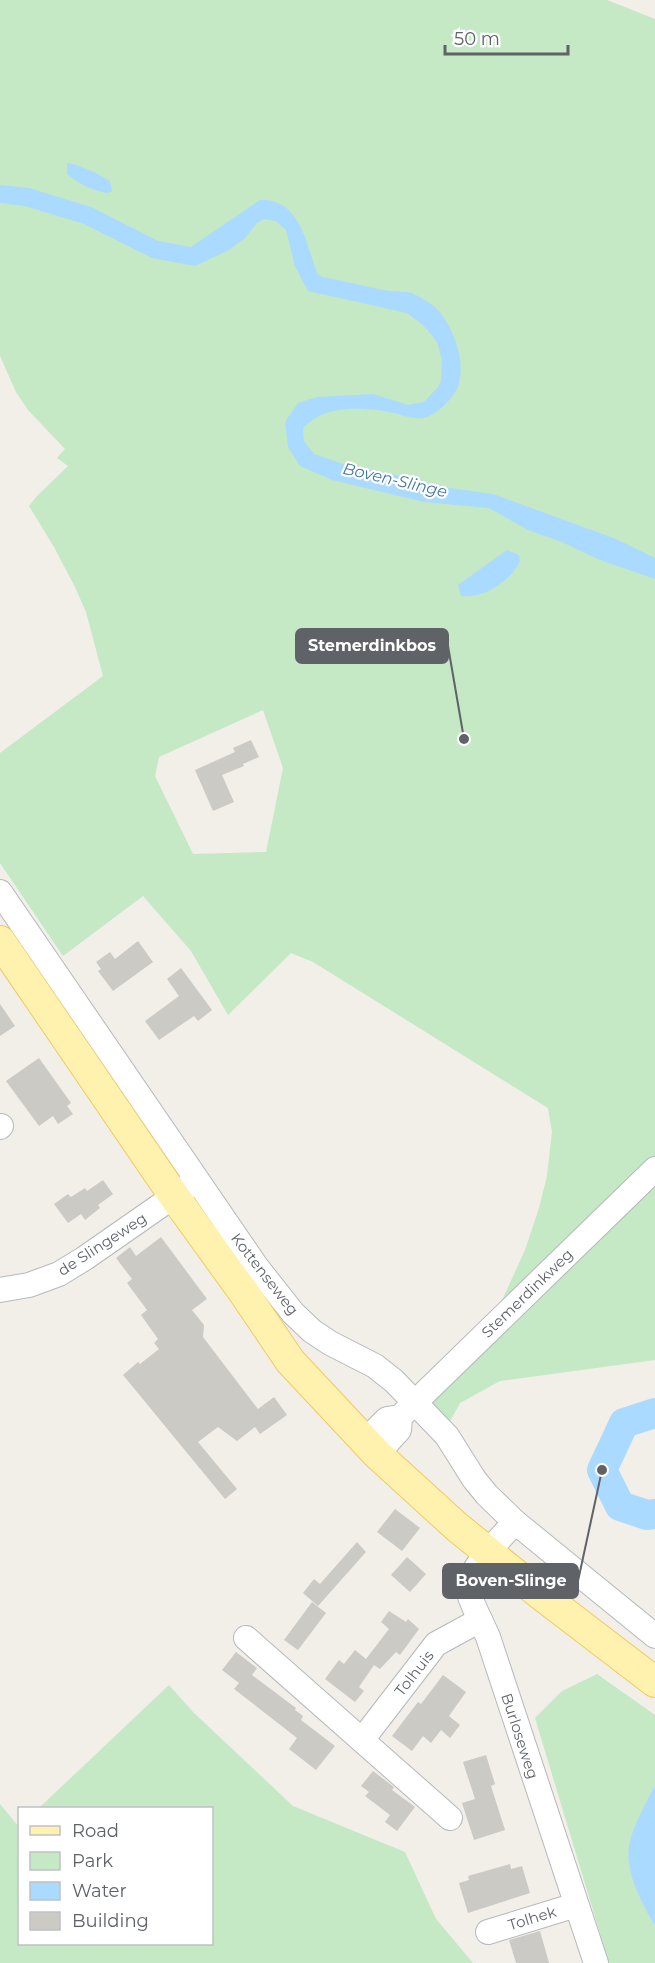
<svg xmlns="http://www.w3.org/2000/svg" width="655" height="1963" viewBox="0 0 655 1963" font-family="Montserrat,sans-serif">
<rect width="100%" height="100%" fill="#f1efe8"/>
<g fill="#c5e8c5" fill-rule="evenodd">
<path d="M0 0H607L655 19V1158L499 1307 525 1250 539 1208 547 1176 552 1132 548 1108 313 962 291 953 228 1015 191 951 143 896 63 956 0 863V753L103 676 86 612 75 587 54 547 29 506 37 496 68 466 57 458 65 449 28 410 16 392 0 356ZM263 710 283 768 266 852 193 854 155 776 159 757Z"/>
<polygon points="655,1177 655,1360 500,1381 460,1403 449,1423 430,1403"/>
<polygon points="597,1674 655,1715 655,1785 634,1831 629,1864 637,1889 655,1926 655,1963 609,1963 535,1718 562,1691"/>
<polygon points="169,1685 193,1712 293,1806 405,1852 436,1919 473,1963 0,1963 0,1804 19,1827 20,1944 212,1944 212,1808 39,1808"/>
</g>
<g fill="#aadaff">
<path d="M67 163C83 166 96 173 110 181L112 191 107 193C92 190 79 184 67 174Z"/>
<path d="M0 185 29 188 91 207 158 241 191 247 260 200C300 198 306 243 317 273L322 277C344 281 367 287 389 291 397 292 405 291 412 293 420 297 433 304 439 311 454 330 465 359 459 383 457 394 442 409 433 414 418 424 400 413 384 411 355 407 324 406 303 428L304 441 314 454 343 464 396 475 428 485 493 494 616 539 655 558V579L600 560 562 542 528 530 489 508 424 502 332 480 300 466 288 447 285 422 298 403 317 397 373 394 408 405 424 402 438 387 441 381 442 360 437 342 424 326 407 313 308 291 295 266 286 230 276 221 264 219 257 223 245 238 229 250 195 266 152 258 84 224 25 206 0 203Z"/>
<path d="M507 550 519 555 520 561C511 581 483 599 461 596L458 585Z"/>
<path d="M655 1785V1926C642 1903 625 1873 629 1846 633 1825 646 1804 655 1785Z"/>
</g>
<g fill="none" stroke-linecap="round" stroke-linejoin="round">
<polyline stroke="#aadaff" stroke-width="30" points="655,1413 624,1423 602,1470 620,1506 647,1515 655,1514"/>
</g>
<g fill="#cccac5">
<polygon points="251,740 259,757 243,764 244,766 222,775 234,802 213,811 195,770 235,752 233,748"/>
<polygon points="138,941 153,962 113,991 98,971 101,969 96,962 110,952 115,959"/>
<polygon points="181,968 212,1010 198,1021 194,1016 159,1040 145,1021 179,996 167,979"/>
<polygon points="0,1004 15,1026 0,1036"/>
<polygon points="39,1058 71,1103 67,1106 73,1114 58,1124 53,1116 39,1126 6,1081"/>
<polygon points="103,1180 113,1194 98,1205 100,1208 85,1220 81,1214 68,1223 54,1204 68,1194 71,1197 85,1188 87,1191"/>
<polygon points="161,1237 207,1299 192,1310 204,1325 203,1337 258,1409 274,1397 287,1415 260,1434 255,1427 237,1441 218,1427 198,1442 237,1489 225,1499 123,1375 138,1362 140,1364 159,1349 154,1343 158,1339 141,1315 147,1310 127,1283 132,1279 116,1258 130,1247 136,1256"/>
<polygon points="395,1509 420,1528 402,1551 377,1532"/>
<polygon points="357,1542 366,1552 318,1606 303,1593 314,1579 320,1584"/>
<polygon points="407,1557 426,1574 410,1592 391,1575"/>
<polygon points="312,1602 326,1613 298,1650 284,1640"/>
<polygon points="389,1611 406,1622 408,1619 419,1629 400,1655 396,1652 380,1669 374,1665 359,1687 364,1691 355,1702 325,1679 339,1660 344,1664 355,1650 366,1659 389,1629 381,1622"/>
<polygon points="236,1652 257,1668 252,1675 296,1708 295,1710 303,1716 301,1720 335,1746 316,1770 289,1749 297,1738 234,1689 239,1683 222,1670"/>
<polygon points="443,1675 466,1692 449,1716 460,1725 450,1738 441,1730 431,1743 423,1736 412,1751 392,1736 418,1702 421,1704"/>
<polygon points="486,1755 495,1784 491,1786 505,1830 474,1840 462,1803 475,1799 463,1762"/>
<polygon points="373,1771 394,1787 392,1790 415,1807 397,1831 385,1822 390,1815 365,1796 369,1792 361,1786"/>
<polygon points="510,1864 511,1869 522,1866 530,1893 468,1913 459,1883 469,1880 468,1876"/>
<polygon points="540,1931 549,1963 516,1963 509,1940"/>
</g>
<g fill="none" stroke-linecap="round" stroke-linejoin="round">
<g stroke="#b5b8bc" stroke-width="26">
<g id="minor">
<polyline points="0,892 256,1266 293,1313 312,1331 330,1343 375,1366 394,1381 447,1436 474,1479 487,1495 515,1522 655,1636"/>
<polyline points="0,1127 1,1126"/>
<polyline points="0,1290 29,1285 59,1274 85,1258 187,1187"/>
<polyline points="365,1441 387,1419 400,1417 655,1169"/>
<polyline points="377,1454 399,1430 400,1417"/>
<path d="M515 1522C503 1536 466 1571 468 1590 470 1601 483 1625 488 1637L596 1963"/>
<polyline points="246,1638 450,1818"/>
<polyline points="362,1740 436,1644 480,1620"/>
<polyline points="488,1932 576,1905"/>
</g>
</g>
<g stroke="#f2c960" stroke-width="32">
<polyline id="major" points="0,941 174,1196 244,1293 290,1361 377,1454 457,1527 540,1594 655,1682"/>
</g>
<use href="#minor" stroke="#fff" stroke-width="24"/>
<use href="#major" stroke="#fff2af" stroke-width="30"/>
</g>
<g text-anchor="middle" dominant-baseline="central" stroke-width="4.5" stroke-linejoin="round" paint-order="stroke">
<g font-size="15" fill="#5f6368" stroke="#fff">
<text transform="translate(102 1244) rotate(-33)">de Slingeweg</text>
<text transform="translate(265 1274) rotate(52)">Kottenseweg</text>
<text transform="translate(527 1293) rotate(-44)">Stemerdinkweg</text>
<text transform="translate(414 1673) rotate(-52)">Tolhuis</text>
<text transform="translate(520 1736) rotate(72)">Burloseweg</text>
<text transform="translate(532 1918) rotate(-17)">Tolhek</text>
</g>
<g font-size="16" font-style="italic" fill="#4174aa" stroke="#fff">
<text transform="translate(395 480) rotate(13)">Boven-Slinge</text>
</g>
</g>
<path fill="none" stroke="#5f6368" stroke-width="2" d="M464 739L448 646M602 1470L578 1581"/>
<g fill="#5f6368" stroke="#fff" stroke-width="2">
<circle cx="464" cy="739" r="6"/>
<circle cx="602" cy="1470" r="6"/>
</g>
<g fill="#5f6368" stroke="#5f6368" stroke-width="2">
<rect x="296" y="629" width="152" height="34" rx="6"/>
<rect x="443" y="1564" width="135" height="34" rx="6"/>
</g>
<g font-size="16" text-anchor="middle" font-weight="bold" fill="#fff">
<text x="372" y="651">Stemerdinkbos</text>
<text x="511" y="1586">Boven-Slinge</text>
</g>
<rect x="18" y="1807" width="195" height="138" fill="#ffffff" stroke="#bfc1c3" stroke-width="1.5"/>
<rect x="30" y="1826" width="30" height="9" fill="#fff2af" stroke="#bfc1c3" stroke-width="1.5"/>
<text x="72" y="1837" font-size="18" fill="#5f6368">Road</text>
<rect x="30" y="1852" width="30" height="18" fill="#c5e8c5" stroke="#bfc1c3" stroke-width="1.5"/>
<text x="72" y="1867" font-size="18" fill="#5f6368">Park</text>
<rect x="30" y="1882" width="30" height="18" fill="#aadaff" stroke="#bfc1c3" stroke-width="1.5"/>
<text x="72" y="1897" font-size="18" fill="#5f6368">Water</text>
<rect x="30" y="1912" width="30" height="18" fill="#cccac5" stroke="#bfc1c3" stroke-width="1.5"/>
<text x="72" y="1927" font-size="18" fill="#5f6368">Building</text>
<path d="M445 45v9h123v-9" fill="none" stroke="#5f6368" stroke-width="3"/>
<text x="454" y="45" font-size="18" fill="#5f6368" stroke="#ffffff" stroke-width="4.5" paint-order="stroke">50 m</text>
</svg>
